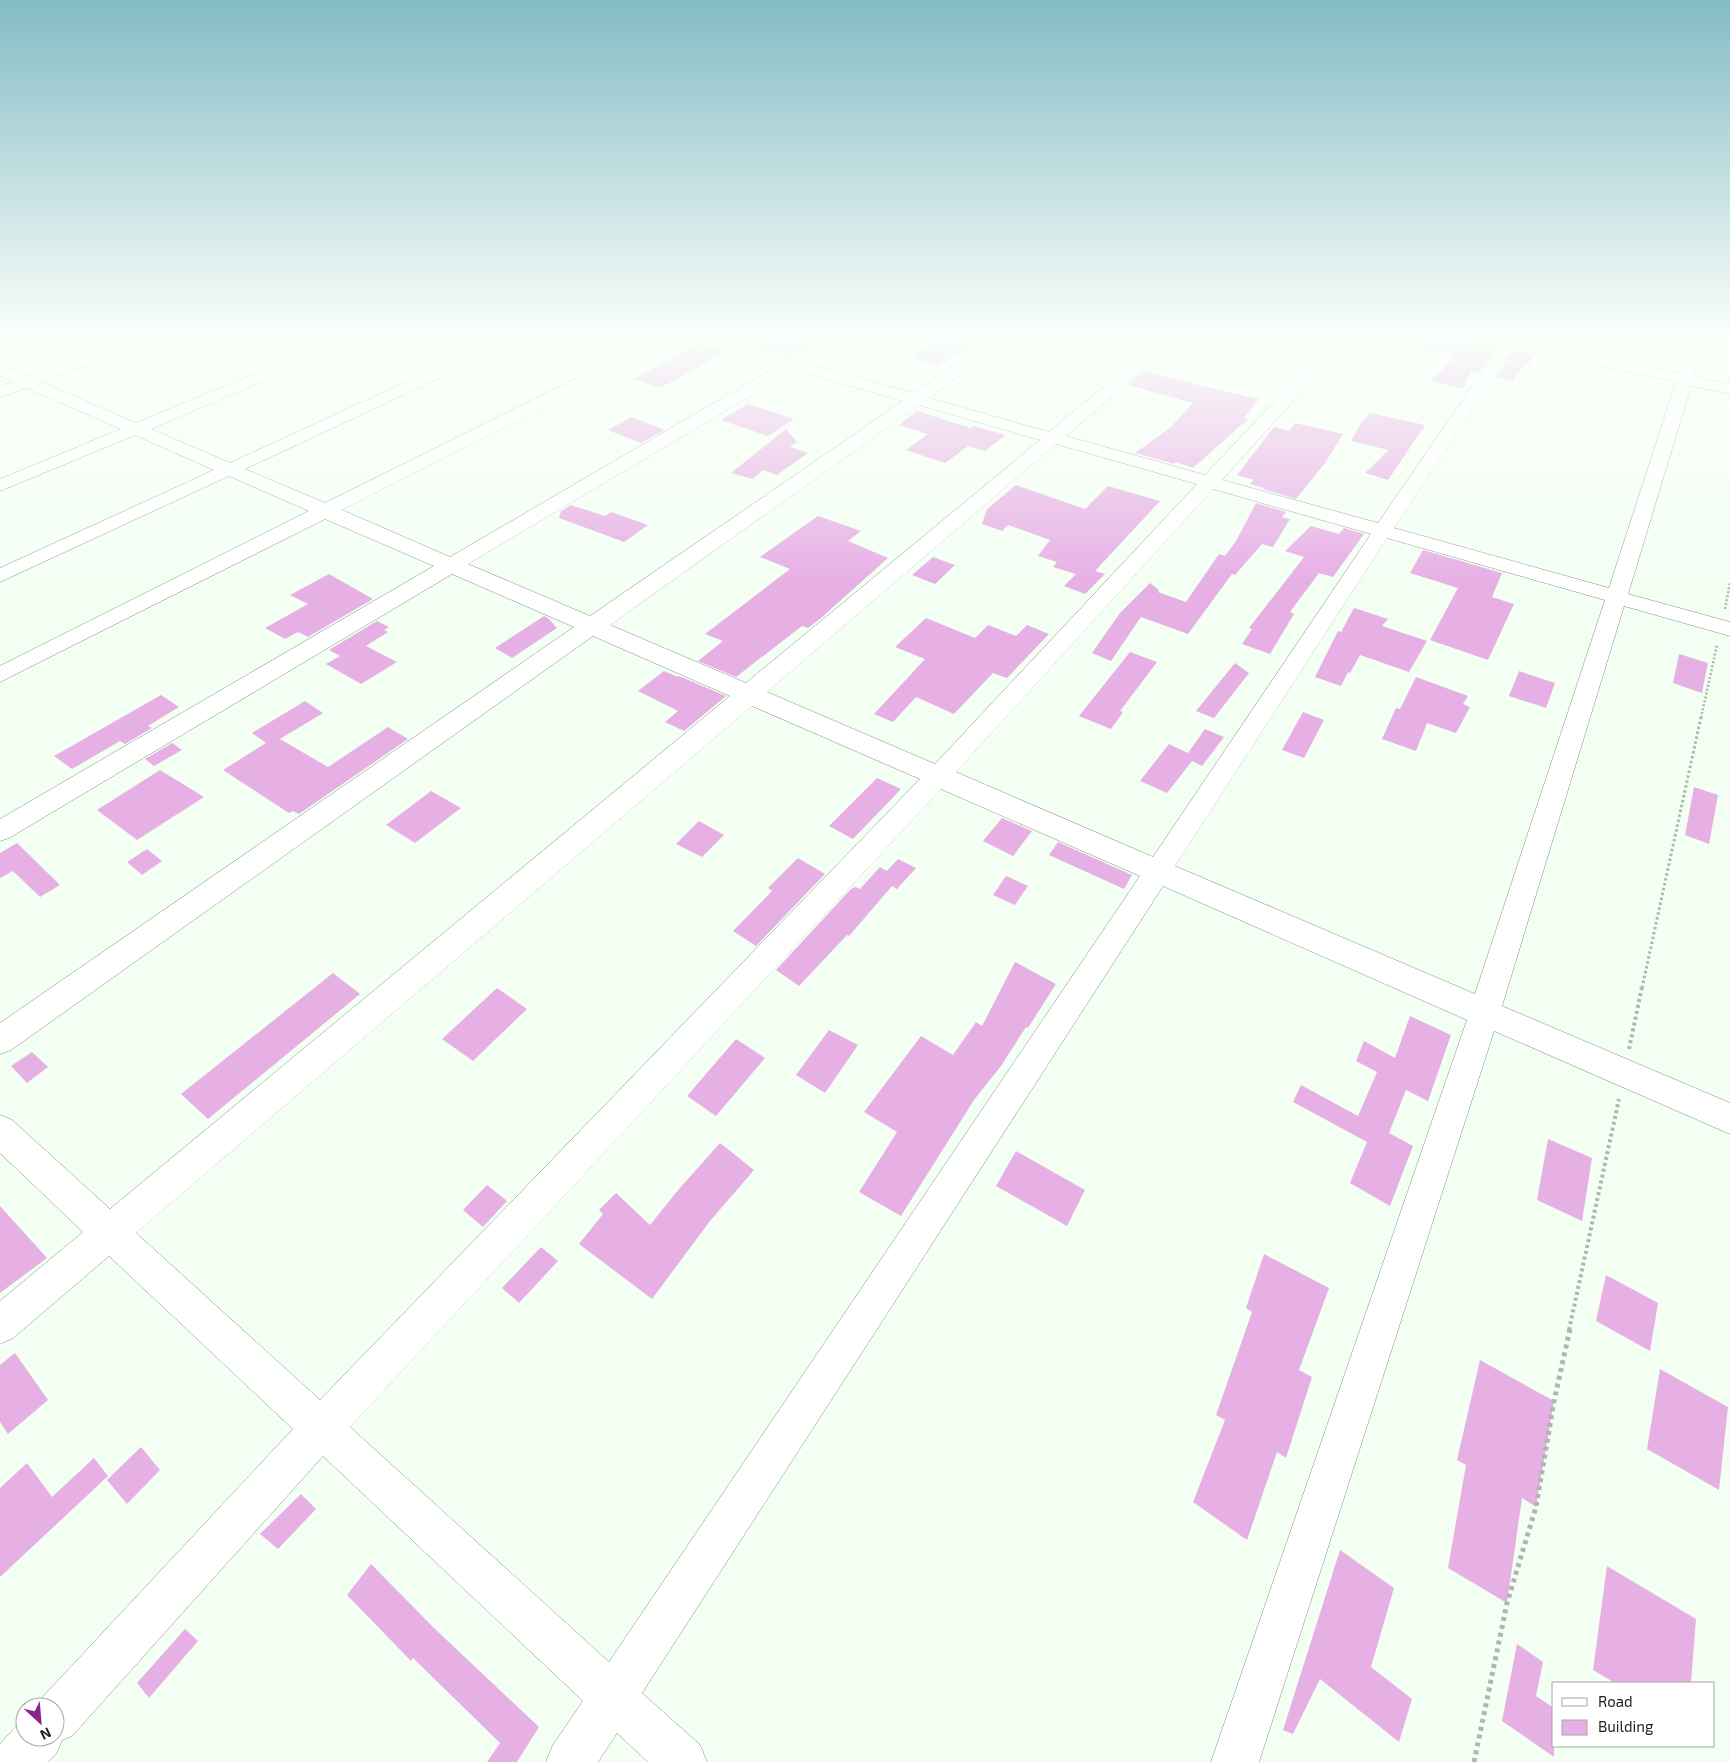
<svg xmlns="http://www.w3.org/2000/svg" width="1730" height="1762" viewBox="0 0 1730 1762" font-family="'Exo 2',sans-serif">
<rect width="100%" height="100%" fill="#f4fff4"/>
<g fill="#e7b0e5">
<polygon points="712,335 829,335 791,356"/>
<polygon points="1400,335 1462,335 1466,340 1497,347 1479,373 1471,371 1463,389 1431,381 1455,356 1399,342"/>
<polygon points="942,338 970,346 938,366 910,357"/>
<polygon points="697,344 726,352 660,388 634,379"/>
<polygon points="1514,350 1535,354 1528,365 1525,364 1512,381 1496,377"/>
<polygon points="1143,371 1212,388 1259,399 1244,418 1248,419 1193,468 1176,462 1174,464 1135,453 1171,427 1193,403 1128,385"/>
<polygon points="748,404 794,419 768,436 721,420"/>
<polygon points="917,411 971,428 974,426 1006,435 985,451 968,446 945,463 906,450 928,434 899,425"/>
<polygon points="1370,413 1425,425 1388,480 1365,473 1389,450 1351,441 1361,423"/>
<polygon points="632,417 664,430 641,443 608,430"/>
<polygon points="1295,423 1343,434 1325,463 1296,499 1263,489 1264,488 1250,484 1254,480 1237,475 1274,427 1289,431"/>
<polygon points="786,429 797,442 790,447 808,453 777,475 763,470 753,479 731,473"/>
<polygon points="1016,485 1085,509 1108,486 1160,501 1095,571 1105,574 1085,594 1064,586 1076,574 1053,567 1057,562 1038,556 1050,540 1008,525 1002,531 982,524 987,509"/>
<polygon points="1256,503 1286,512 1282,517 1290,519 1273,547 1262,544 1235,575 1232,574 1188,634 1141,617 1111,661 1092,653 1120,613 1150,583 1159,590 1158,592 1186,602 1219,554 1225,556 1236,541"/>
<polygon points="571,505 605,516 611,512 648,525 624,542 559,518 561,511"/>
<polygon points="818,516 861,531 848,541 888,558 821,618 808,628 802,626 736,677 698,661 723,641 705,634 790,569 760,557"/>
<polygon points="1311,526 1339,534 1344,528 1364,534 1333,577 1319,573 1290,612 1294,614 1270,654 1242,644 1252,629 1249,628 1304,557 1285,551"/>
<polygon points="1423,550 1502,573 1492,597 1514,604 1488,660 1430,640 1458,588 1410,573"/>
<polygon points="933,557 955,565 935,584 912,575"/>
<polygon points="329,574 373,599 308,637 298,632 285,639 265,628 308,604 290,595"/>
<polygon points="1354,608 1388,619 1382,626 1427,641 1409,672 1360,655 1350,673 1348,672 1341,686 1315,677 1338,631 1341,632"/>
<polygon points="544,616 548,618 557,628 512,658 495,648"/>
<polygon points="926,618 975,638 988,625 1016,636 1027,625 1049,634 1007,678 993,673 954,714 916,697 893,722 874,714 925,659 895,647"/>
<polygon points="377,621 389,627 384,630 388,632 366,646 397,662 361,684 326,664 340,656 329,650"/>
<polygon points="1130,652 1157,662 1120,711 1123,712 1111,729 1079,716"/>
<polygon points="1679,654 1708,663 1702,693 1673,683"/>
<polygon points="1235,663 1249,673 1214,718 1196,711"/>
<polygon points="664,671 678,677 679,676 726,696 684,731 665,722 678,711 638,691"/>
<polygon points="1519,671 1555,683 1546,708 1509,696"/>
<polygon points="1416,677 1468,696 1463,704 1470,707 1456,733 1427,723 1416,751 1382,739 1396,708 1400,709"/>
<polygon points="161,695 179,707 148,726 152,728 125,744 120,741 72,769 54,756"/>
<polygon points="305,701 323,713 280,739 328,767 388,727 408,739 299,814 293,811 289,813 223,770 266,743 252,733"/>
<polygon points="1303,712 1324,720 1304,758 1282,750"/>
<polygon points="1205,729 1224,737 1202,766 1192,761 1167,793 1140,781 1169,744 1188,753"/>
<polygon points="172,743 182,750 154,766 145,759"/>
<polygon points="160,770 204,797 137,840 97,810"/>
<polygon points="877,778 901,789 853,839 829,826"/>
<polygon points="1694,787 1718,795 1709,844 1685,835"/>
<polygon points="431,791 461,808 415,843 386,825"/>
<polygon points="1002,818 1032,831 1013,856 983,841"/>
<polygon points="699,821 724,835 702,857 676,844"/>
<polygon points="1058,842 1132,875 1124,889 1049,855"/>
<polygon points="17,843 60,885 40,897 13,871 0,878 0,853"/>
<polygon points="147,849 162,861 142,875 127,862"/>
<polygon points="798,858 825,874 756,946 733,931 772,891 768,888"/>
<polygon points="898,859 916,868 897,889 892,886 849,936 847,935 799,986 776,970 851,889 855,887 860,889 880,867 887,871"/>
<polygon points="1006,876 1028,886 1015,905 993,895"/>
<polygon points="1015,962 1056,984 1028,1028 1026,1027 1001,1066 974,1100 901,1216 859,1192 897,1132 864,1112 921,1036 953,1055 976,1022 982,1026"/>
<polygon points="333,973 360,994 208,1119 181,1094"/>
<polygon points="497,988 527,1009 473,1061 442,1039"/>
<polygon points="1410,1016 1451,1035 1428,1101 1406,1090 1389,1133 1413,1146 1390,1206 1350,1183 1367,1142 1293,1102 1301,1085 1358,1116 1377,1072 1356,1061 1364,1041 1395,1058"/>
<polygon points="829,1030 858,1045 825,1093 796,1075"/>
<polygon points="736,1039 765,1058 716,1116 687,1096"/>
<polygon points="32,1052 48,1067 27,1083 11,1066"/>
<polygon points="1548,1139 1592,1158 1582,1221 1537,1200"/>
<polygon points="720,1143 754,1170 710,1221 652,1299 579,1244 603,1214 599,1210 616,1193 650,1225 679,1189"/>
<polygon points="1016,1151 1085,1190 1067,1226 996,1186"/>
<polygon points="487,1185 507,1201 483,1227 463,1210"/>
<polygon points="0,1206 47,1258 0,1293"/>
<polygon points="541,1247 558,1261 519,1303 502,1288"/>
<polygon points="1264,1254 1329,1288 1299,1370 1312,1377 1286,1458 1277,1452 1247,1540 1193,1502 1225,1420 1216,1415 1252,1312 1246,1308"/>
<polygon points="1606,1275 1658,1303 1650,1351 1596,1321"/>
<polygon points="15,1353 48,1400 8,1434 0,1422 0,1365"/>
<polygon points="1480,1360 1554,1401 1536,1507 1522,1498 1507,1603 1448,1568 1466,1465 1457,1460"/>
<polygon points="1660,1369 1728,1407 1719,1490 1647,1449"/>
<polygon points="141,1447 160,1470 127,1504 107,1480"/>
<polygon points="94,1458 108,1476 0,1577 0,1488 27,1463 52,1497"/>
<polygon points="301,1494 316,1509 278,1549 260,1534"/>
<polygon points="1340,1550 1394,1588 1371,1667 1412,1699 1399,1742 1320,1679 1293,1734 1283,1730"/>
<polygon points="371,1564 434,1628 539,1727 517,1762 487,1762 500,1743 413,1658 411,1661 347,1595"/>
<polygon points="1607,1566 1696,1619 1691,1683 1615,1683 1593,1670"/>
<polygon points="185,1629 198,1641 149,1698 137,1683"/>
<polygon points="1517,1644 1543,1662 1536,1696 1554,1708 1554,1757 1502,1721"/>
</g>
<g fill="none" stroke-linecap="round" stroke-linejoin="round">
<g stroke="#809180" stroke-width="1">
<path id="minor" d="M142 335H162L160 338 42 382 136 423 347 335H366L364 338 151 429 230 463 508 335H527L525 338 245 469 325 503 663 335H704L790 359 832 335H849L805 363 913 393 999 335H1015L929 398 1049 432 1166 335H1182L1066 436 1205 475 1337 335H1352L1222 480 1378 523 1500 346 1466 338 1464 335H1491L1506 338 1508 335H1522L1519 340 1679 374 1692 335H1706L1694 377 1730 384V394L1691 386 1628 594 1730 622V636L1624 606 1502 1006 1730 1103V1134L1494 1031 1259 1762H1211L1467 1020 1163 886 642 1693 700 1745 707 1762H648L617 1733 598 1762H546L553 1745 583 1701 323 1456 72 1736 62 1740 56 1754 48 1762H0V1744L22 1720 25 1719V1737H55V1707H36L38 1702 293 1429 109 1256 13 1338 0 1344V1301L83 1232 0 1153V1115L12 1120 110 1209 730 696 593 636 11 1050 0 1054V1023L574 627 452 574 9 838 0 841V819L434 566 325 519 0 682V666L309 511 229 476 0 582V568L214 470 135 435 0 491V479L121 429 27 388 0 397V386L13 382 0 376V365L28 376ZM681 336 683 338 779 365 450 557 342 510ZM1513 348 1676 382 1609 588 1394 528ZM794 370 903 401 590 616 468 564ZM919 405 1040 440 746 683 610 625ZM1056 444 1197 484 935 764 767 692ZM1213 489 1371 534 1153 857 956 772ZM1387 538 1605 600 1475 994 1175 866ZM752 706 920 779 320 1400 136 1233ZM941 789 1140 876 609 1662 350 1427Z"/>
</g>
<g stroke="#aeb7ae" stroke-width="2.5" stroke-dasharray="2 2" stroke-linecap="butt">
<polyline points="1725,609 1730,583"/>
<polyline points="1701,718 1717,645"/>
</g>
<polyline stroke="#aeb7ae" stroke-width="3" stroke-dasharray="2.5 2.5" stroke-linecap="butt" points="1642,988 1701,717"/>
<g stroke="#aeb7ae" stroke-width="4" stroke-dasharray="3 3" stroke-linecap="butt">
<polyline points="1629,1049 1642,987"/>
<polyline points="1569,1330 1619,1099"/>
</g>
<polyline stroke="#aeb7ae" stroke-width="5" stroke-dasharray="4 4" stroke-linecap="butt" points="1474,1762 1507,1603 1536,1507 1554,1401 1570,1329"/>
<use href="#minor" fill="#fff" fill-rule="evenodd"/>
</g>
<linearGradient id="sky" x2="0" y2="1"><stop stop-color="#84bbc5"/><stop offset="0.58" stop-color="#fafffa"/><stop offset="1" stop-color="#fafffa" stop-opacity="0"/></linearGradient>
<rect width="1730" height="581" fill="url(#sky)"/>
<rect x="1552" y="1682" width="162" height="65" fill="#ffffff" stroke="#a3a6a3"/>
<rect x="1562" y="1698" width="25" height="8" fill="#ffffff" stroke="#a3a6a3"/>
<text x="1598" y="1707" font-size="15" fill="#1a201a">Road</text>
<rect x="1562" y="1720" width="25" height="15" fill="#e7b0e5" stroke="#a3a6a3"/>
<text x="1598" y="1732" font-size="15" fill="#1a201a">Building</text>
<g transform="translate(40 1722) rotate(154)"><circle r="24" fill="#ffffff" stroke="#a3a6a3"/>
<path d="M0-4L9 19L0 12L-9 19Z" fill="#8b258b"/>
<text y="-8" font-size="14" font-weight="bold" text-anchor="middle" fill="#1a201a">N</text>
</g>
</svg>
